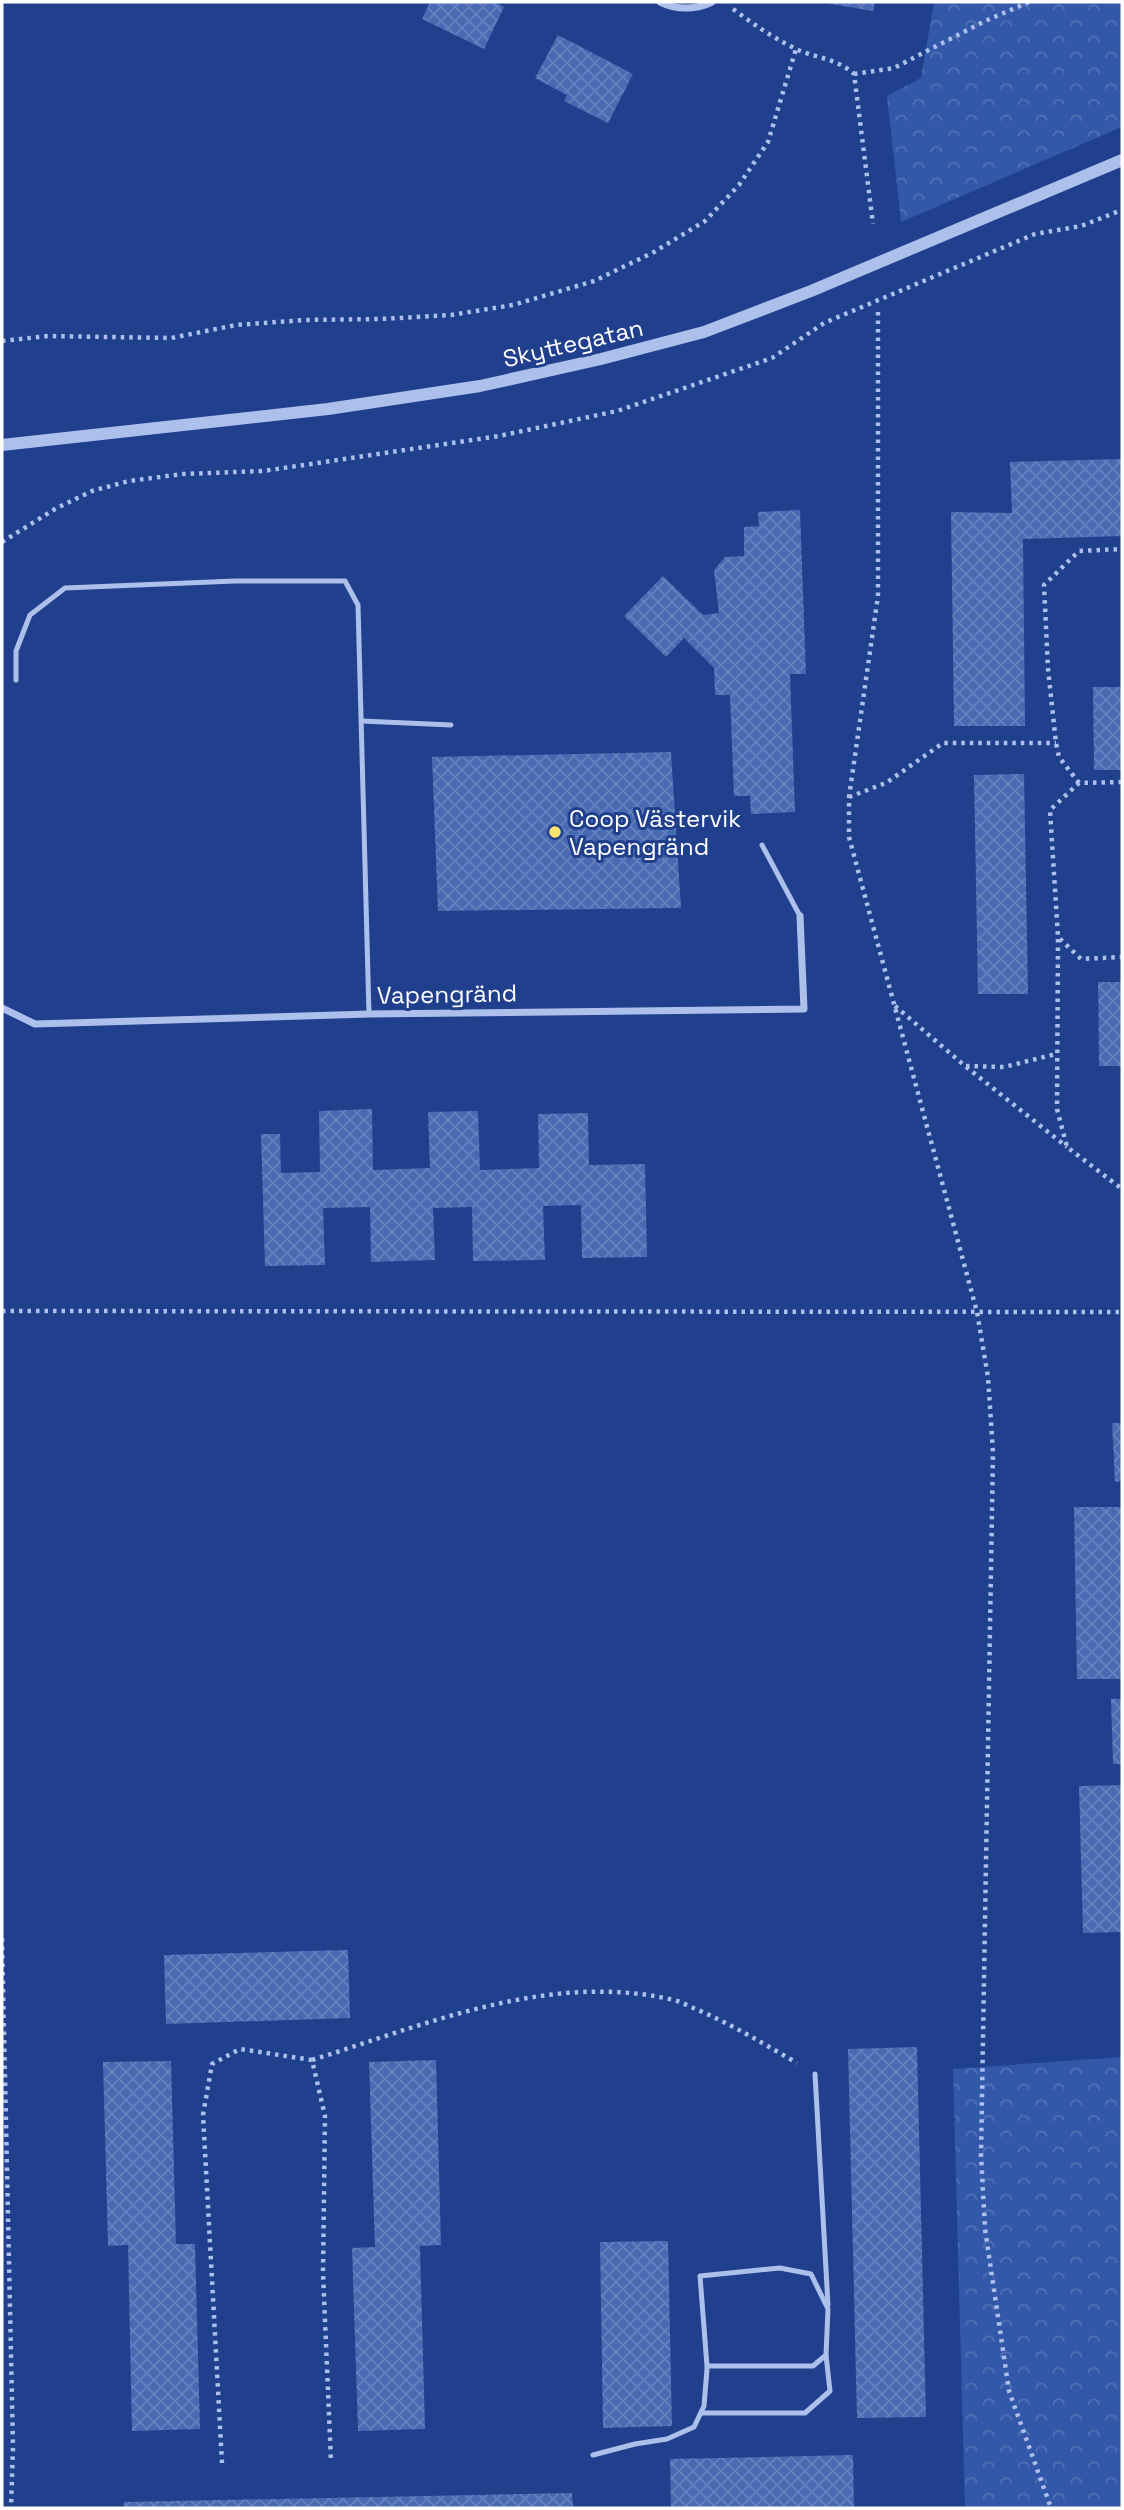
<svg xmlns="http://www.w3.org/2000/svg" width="1124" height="2510" viewBox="0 0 1124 2510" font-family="'Space Grotesk',sans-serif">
<defs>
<pattern id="forest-crowns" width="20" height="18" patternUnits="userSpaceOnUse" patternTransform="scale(1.75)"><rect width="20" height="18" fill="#3458a9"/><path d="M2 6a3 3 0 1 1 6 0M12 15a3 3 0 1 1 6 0" fill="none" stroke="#5271b6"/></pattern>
<pattern id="building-cross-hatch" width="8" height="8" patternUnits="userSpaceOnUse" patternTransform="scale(1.75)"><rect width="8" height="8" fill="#4969b3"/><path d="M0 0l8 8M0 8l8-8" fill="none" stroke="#6480be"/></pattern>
</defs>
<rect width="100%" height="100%" fill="#203f8c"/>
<g fill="url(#forest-crowns)">
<polygon points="934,2 1122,2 1122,127 901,222 887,96 921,78"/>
<polygon points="1122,2057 1122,2508 965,2508 953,2069"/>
</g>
<g fill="url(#building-cross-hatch)">
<polygon points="430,2 494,2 504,7 484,49 422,19"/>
<polygon points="820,2 875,2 873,11"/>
<polygon points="558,35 633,74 608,123 564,101 567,95 535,78"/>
<polygon points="1122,459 1122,536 1023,539 1025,726 954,726 951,512 1012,513 1010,462"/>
<polygon points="800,510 806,674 790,674 795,812 751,814 750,796 734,796 730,695 715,695 714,668 684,638 666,657 624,616 663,576 703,615 719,613 714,570 725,557 744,556 744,527 759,526 758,512"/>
<polygon points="1093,687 1122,687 1122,770 1094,770"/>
<polygon points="671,752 681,908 438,911 432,757"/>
<polygon points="1024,774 1028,994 978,994 974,775"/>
<polygon points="1098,982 1122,982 1122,1066 1099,1066"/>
<polygon points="372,1109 373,1170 430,1168 428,1112 478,1111 480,1170 539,1168 538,1114 588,1113 589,1165 645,1164 647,1257 582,1258 581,1205 543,1206 545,1260 473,1261 472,1207 433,1208 435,1260 371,1262 370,1207 323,1208 325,1265 265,1266 261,1134 280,1134 281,1173 320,1172 319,1111"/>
<polygon points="1112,1423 1122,1423 1122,1481 1115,1482"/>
<polygon points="1074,1507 1122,1507 1122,1679 1077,1679"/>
<polygon points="1111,1699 1122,1699 1122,1764 1113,1764"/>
<polygon points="1122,1785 1122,1932 1083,1933 1079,1786"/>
<polygon points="348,1950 350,2018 166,2024 164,1955"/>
<polygon points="917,2047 926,2417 857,2418 848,2049"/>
<polygon points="436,2060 441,2245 420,2246 425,2429 358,2431 352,2248 375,2247 369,2062"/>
<polygon points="171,2061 176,2244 195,2244 200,2429 132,2431 128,2245 108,2246 103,2062"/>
<polygon points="668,2241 672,2426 603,2428 600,2242"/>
<polygon points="853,2455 854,2508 671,2508 670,2459"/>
<polygon points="572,2493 573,2508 124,2508 124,2502"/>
</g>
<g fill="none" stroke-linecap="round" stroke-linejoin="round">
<g stroke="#adc0ec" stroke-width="4.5" stroke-dasharray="3.5 5" stroke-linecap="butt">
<path d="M733 9C753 24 772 37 794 48 814 58 837 58 854 74L873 224"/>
<polyline points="854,74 894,68 985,21 1029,2"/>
<polyline points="878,312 878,596 849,797 849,837 977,1312 988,1377 993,1452 981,2155 985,2229 1009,2391 1051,2508"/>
<polyline points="2,341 48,336 171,338 236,325 305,320 380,319 451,315 513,305 594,281 654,252 705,221 739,185 768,142 796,49"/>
<polyline points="2,542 55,509 92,491 129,481 183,474 263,471 499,436 617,411 772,358 824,323 1035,234 1081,226 1122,210"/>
<polyline points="1122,782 1079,783 1050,810 1058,937 1081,959 1122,957"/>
<polyline points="1079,783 1059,757 1056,743 1048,669 1044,585 1079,551 1122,549"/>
<polyline points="849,797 886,783 943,743 1056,743"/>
<polyline points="1058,939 1057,1109 1067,1147 1122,1189"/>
<polyline points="895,1006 965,1066 1067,1147"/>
<polyline points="966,1066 1004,1067 1056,1054"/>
<polyline points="2,1311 1122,1312"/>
<polyline points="2,1938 13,2447 11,2508"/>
<path d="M312 2060C427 2024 550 1971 674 2000 682 2002 690 2007 698 2010 733 2025 764 2044 797 2063"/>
<polyline points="222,2463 203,2115 212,2064 240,2049 312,2060 325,2116 323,2273 331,2461"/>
</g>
<g stroke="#adc0ec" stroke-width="5">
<polyline points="16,680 16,651 30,615 65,588 235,581 345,581 358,605 369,1014"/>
<polyline points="362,721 451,725"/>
<polyline points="762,845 800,916"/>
<polyline points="815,2074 828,2305"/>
<polyline points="701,2413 805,2413 830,2391 826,2355"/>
<polyline points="593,2455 635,2444 667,2439 694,2427 704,2406 707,2369 707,2366 700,2276 780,2268 811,2274 828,2309 826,2355 813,2366 707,2366"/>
</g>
<g stroke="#adc0ec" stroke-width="7">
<path d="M660 2C676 10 696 10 712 2"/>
<polyline points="2,1008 35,1024 369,1014 804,1009 800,916"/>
</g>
<polyline stroke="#adc0ec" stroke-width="12" points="2,445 328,409 480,386 601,359 704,332 811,291 1122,160"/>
</g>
<circle fill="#f9e56d" stroke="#203f8c" stroke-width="2.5" cx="555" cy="832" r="7"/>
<g text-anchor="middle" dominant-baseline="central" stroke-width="6" stroke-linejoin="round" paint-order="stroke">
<g font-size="24" fill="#fff" stroke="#203f8c">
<text transform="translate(573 343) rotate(-13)">Skyttegatan</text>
<text transform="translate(447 994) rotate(-1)">Vapengränd</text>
</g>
<g font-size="24" fill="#fff" stroke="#203f8c" text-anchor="start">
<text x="569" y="818">Coop Västervik<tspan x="569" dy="28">Vapengränd</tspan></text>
</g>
</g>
<rect width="1124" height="2510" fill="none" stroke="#ffffff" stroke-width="7"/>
</svg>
